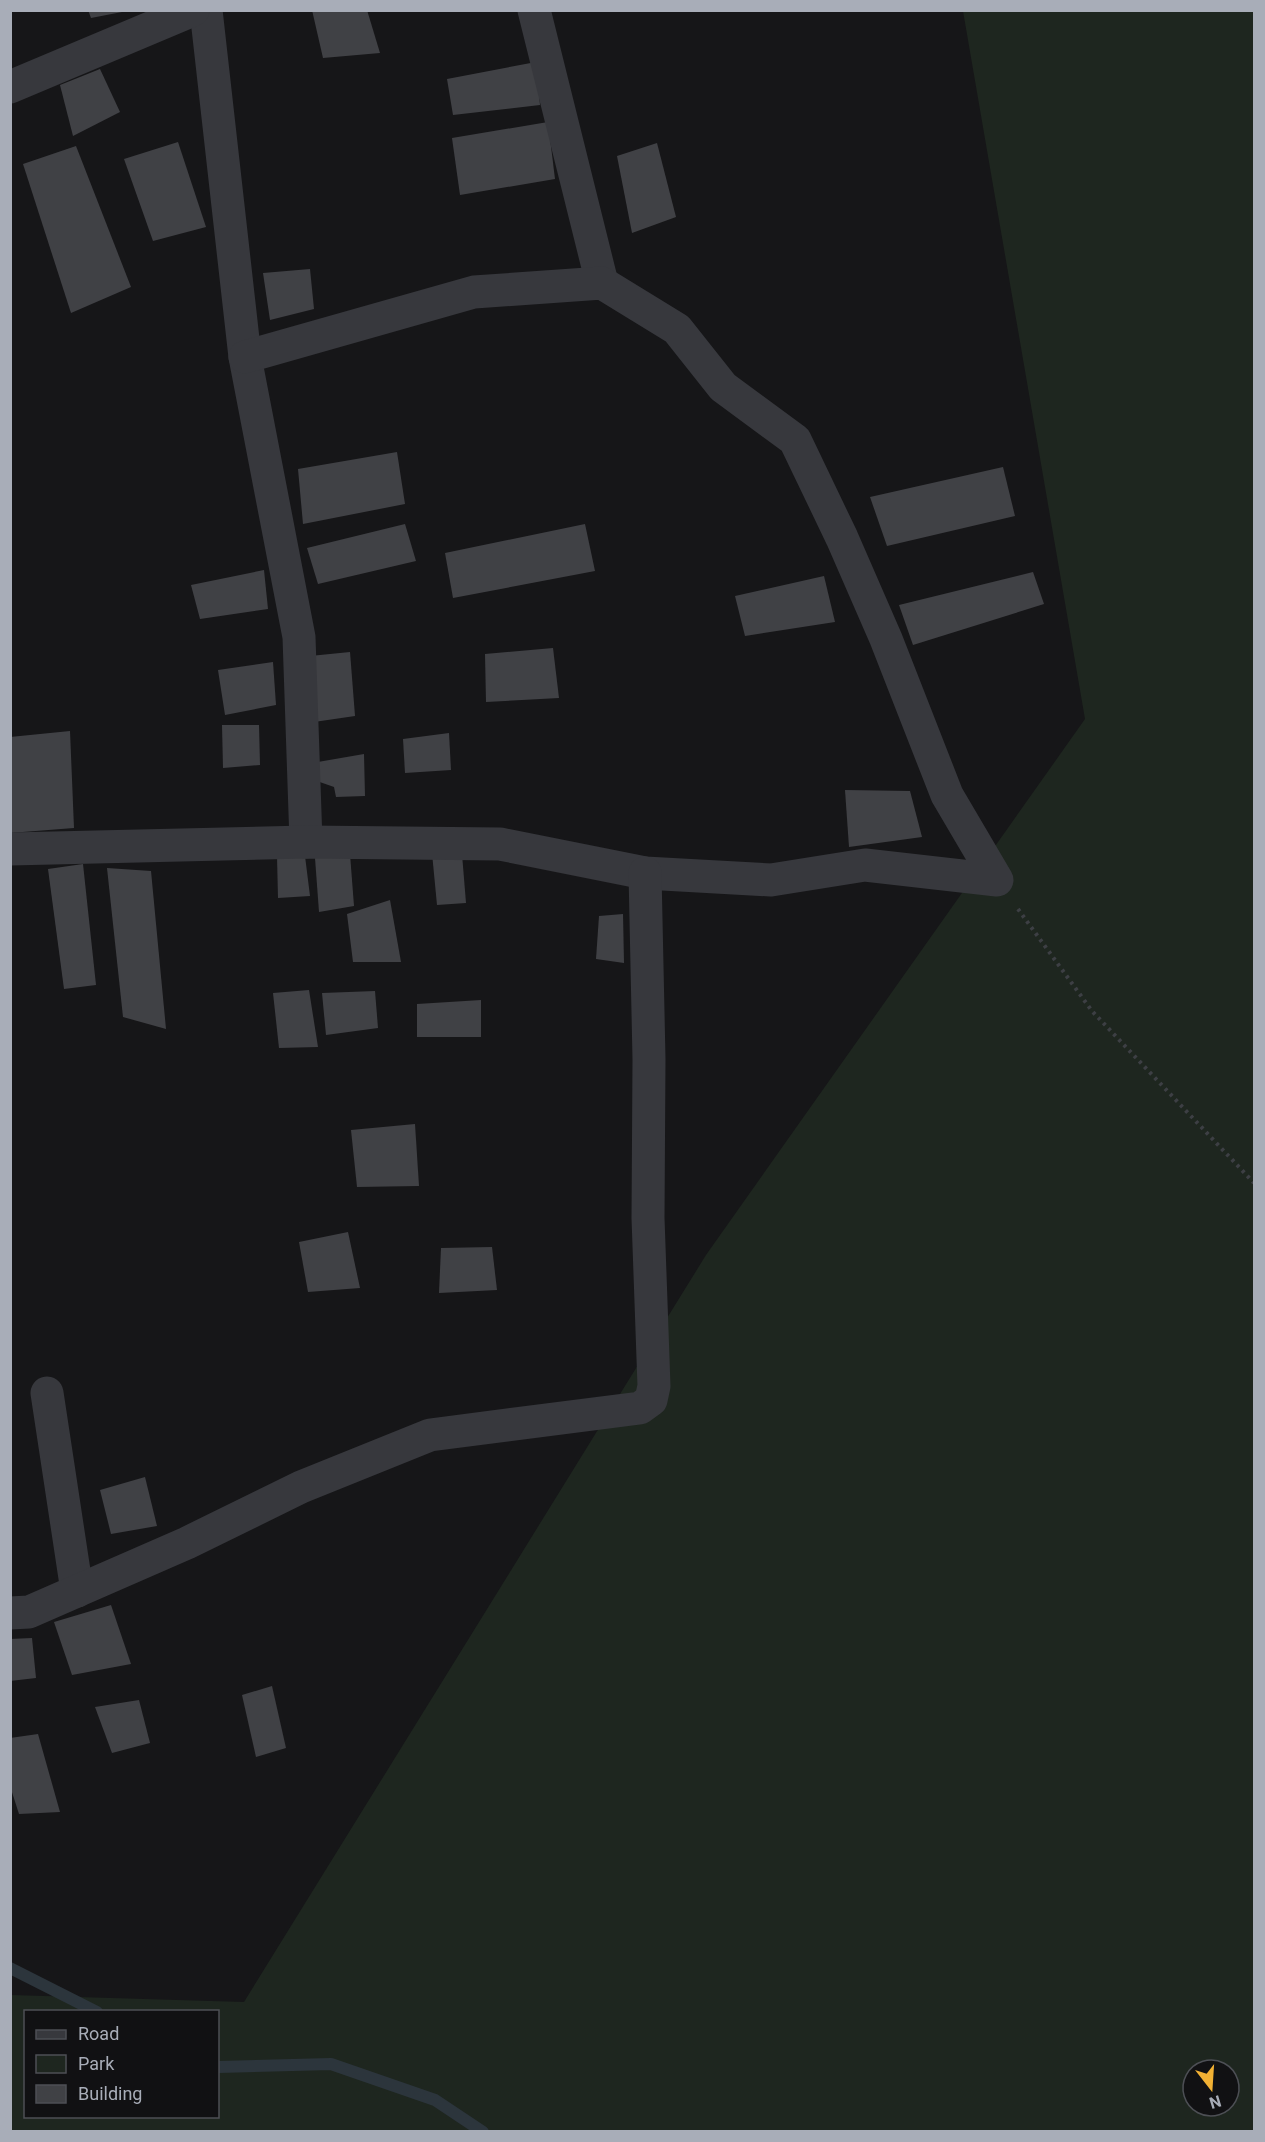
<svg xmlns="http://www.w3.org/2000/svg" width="1265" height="2142" viewBox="0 0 1265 2142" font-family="Roboto,sans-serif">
<rect width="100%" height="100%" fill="#161618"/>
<path fill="#1e261f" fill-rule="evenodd" d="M963 11H1254V2131L11 2132V1995L244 2002 706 1255 1085 719ZM26 2012H218V2116H26ZM1193 2070H1229V2106H1193Z"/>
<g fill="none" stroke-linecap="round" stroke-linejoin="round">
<g stroke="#2c353c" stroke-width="12">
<polyline points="10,1968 97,2012"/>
<polyline points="218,2067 331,2064 435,2100 483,2132"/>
</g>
</g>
<g fill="#404145">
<polygon points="88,10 122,10 122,12 91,18"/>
<polygon points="312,10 367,10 380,53 323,58"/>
<polygon points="536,62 540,105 453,115 447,79"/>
<polygon points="100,69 120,112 73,136 60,85"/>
<polygon points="548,122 555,179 460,195 452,138"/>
<polygon points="178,142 206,227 153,241 124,159"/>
<polygon points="657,143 676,217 632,233 617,156"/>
<polygon points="76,146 131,287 71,313 23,164"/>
<polygon points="310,269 314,309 270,320 263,273"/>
<polygon points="397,452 405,504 303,524 298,469"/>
<polygon points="1003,467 1015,516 887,546 870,497"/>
<polygon points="405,524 416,561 318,584 307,548"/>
<polygon points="585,524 595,571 453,598 445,553"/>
<polygon points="264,570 268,609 200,619 191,585"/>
<polygon points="1033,572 1044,604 913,645 899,605"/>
<polygon points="824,576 835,622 745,636 735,596"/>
<polygon points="553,648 559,698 486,702 485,654"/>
<polygon points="350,652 355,716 314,722 310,656"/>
<polygon points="273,662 276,705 225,715 218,670"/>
<polygon points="222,725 259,725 260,765 223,768"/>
<polygon points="70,731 74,828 10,833 10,737"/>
<polygon points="449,733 451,770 405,773 403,739"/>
<polygon points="364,754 365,796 336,797 334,787 314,780 312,763"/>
<polygon points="845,790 910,791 922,837 849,847"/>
<polygon points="432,853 462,854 466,903 437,905"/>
<polygon points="350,854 354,906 319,912 315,858"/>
<polygon points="277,856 305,856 310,896 278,898"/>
<polygon points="83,864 96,985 64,989 48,869"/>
<polygon points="107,868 151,871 166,1029 123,1017"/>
<polygon points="390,900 401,962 353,962 347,914"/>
<polygon points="623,914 624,963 596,959 599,916"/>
<polygon points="309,990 318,1047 279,1048 273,993"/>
<polygon points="375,991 378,1028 326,1035 322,993"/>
<polygon points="481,1000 481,1037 417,1037 417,1004"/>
<polygon points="415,1124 419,1186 357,1187 351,1130"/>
<polygon points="348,1232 360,1288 308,1292 299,1242"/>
<polygon points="492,1247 497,1290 439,1293 441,1248"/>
<polygon points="145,1477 157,1526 111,1534 100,1490"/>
<polygon points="111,1605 131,1664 72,1675 54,1622"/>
<polygon points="32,1638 36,1678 10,1681 10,1639"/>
<polygon points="272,1686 286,1748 256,1757 242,1695"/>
<polygon points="139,1700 150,1743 112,1753 95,1707"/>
<polygon points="38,1734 60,1812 19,1814 10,1786 10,1738"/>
</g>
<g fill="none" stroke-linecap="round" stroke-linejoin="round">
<polyline stroke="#3d3f44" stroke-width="4" stroke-dasharray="3 4.5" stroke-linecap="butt" points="1018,909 1092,1011 1254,1183"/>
<g stroke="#37383d" stroke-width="33">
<polyline points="206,10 245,357 299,637 306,842"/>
<polyline points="534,10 602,283"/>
<polyline points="10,87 193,10"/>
<polyline points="10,849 306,842 500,844 645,873 771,880 865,865 997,880 947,795 886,639 842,538 795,440 723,387 677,329 602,283 474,292 245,357"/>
<polyline points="47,1393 77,1591"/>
<polyline points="10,1613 29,1612 187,1543 301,1487 430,1435 640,1408 651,1400 654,1386 648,1218 649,1059 645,873"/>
</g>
</g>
<rect width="1265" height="2142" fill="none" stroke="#a8adb8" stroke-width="24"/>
<rect x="24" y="2010" width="195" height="108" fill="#111113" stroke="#4d4f55" stroke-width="1.5"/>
<rect x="36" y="2030" width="30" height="9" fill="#37383d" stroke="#4d4f55" stroke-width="1.5"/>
<text x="78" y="2040" font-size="18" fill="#a8adb8">Road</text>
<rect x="36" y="2055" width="30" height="18" fill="#1e261f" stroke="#4d4f55" stroke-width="1.5"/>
<text x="78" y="2070" font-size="18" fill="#a8adb8">Park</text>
<rect x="36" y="2085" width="30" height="18" fill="#404145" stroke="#4d4f55" stroke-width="1.5"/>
<text x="78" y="2100" font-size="18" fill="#a8adb8">Building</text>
<g transform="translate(1211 2088) rotate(163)"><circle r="28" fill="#111113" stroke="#4d4f55" stroke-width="1.5"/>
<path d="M0-4.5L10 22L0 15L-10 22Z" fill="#f2b134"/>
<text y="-9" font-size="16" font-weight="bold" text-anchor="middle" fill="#a8adb8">N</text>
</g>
</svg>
